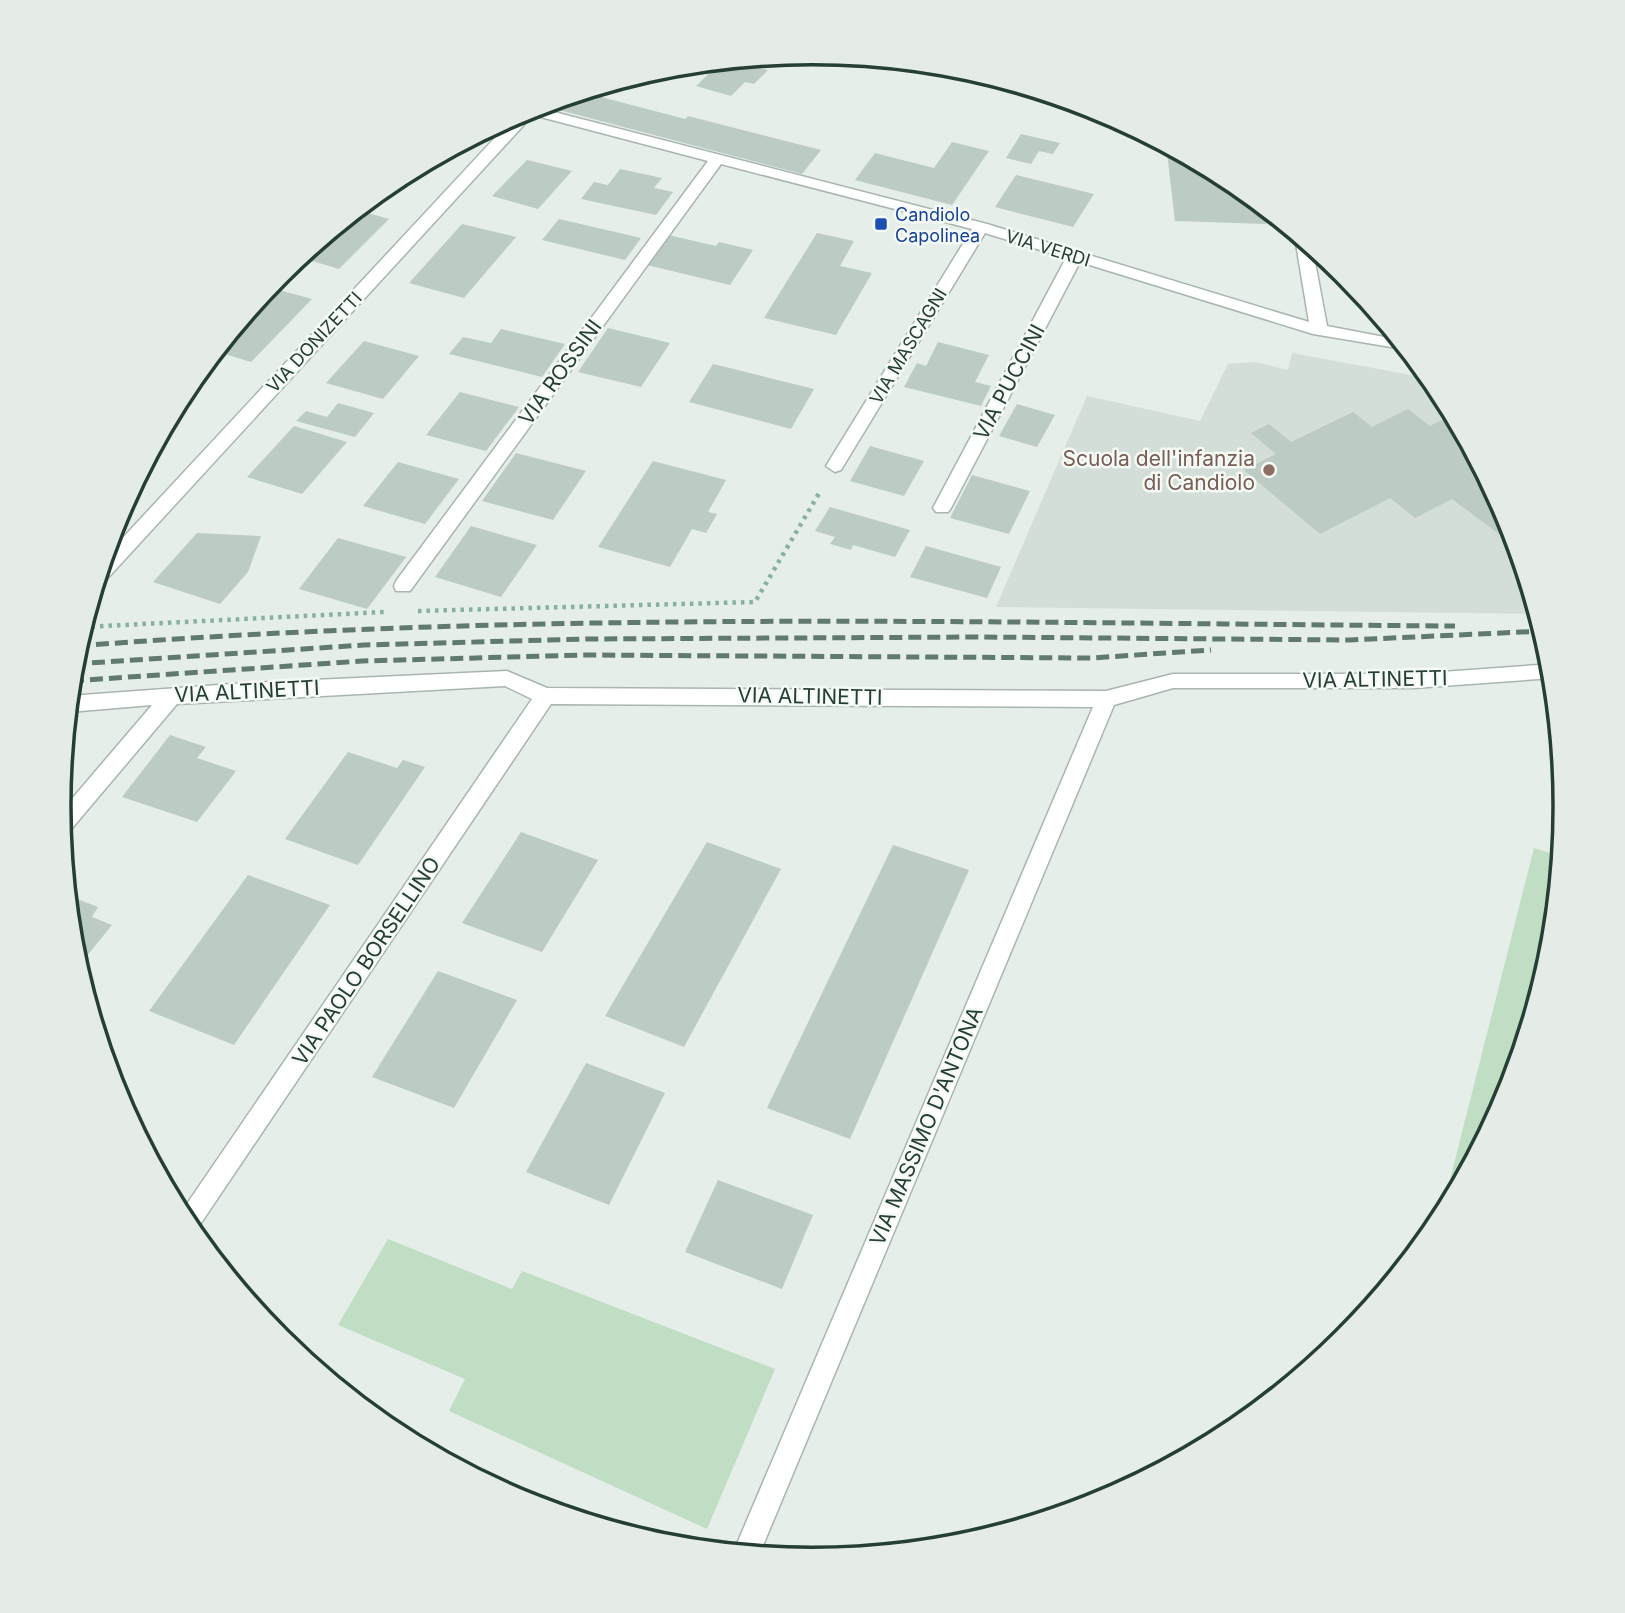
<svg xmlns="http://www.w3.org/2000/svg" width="1625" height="1613" viewBox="0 0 1625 1613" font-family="Inter,sans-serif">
<rect width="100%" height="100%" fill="#e5eee9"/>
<polygon fill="#d3ded8" points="1292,353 1432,379 1509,518 1538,614 996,607 1087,396 1200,421 1228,364 1255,362 1288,370"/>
<g fill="#bfdec4">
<polygon points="1534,848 1562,857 1552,954 1509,1095 1438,1227"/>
<polygon points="388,1239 512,1289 522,1271 775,1369 707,1529 449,1411 465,1379 338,1325"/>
</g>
<g fill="#bdcbc5">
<polygon points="732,60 768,70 754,84 745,82 731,96 696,86 721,62"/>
<polygon points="582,92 685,119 688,116 821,150 802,174 540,105"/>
<polygon points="1021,134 1060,143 1053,154 1039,151 1031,164 1006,158"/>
<polygon points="952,142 989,151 952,205 855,180 875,153 934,168"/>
<polygon points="1166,144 1232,180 1262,205 1266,224 1175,221"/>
<polygon points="449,151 424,175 413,172 402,183 393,180"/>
<polygon points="527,160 572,171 538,209 492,196"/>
<polygon points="620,169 662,178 654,188 673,192 656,215 581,199 594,182 608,185"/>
<polygon points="1016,175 1094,194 1073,227 995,207"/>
<polygon points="357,210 389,219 339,269 299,257"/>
<polygon points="559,219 641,238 625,260 542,240"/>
<polygon points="462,224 516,237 464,298 409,283"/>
<polygon points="817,233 854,241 840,266 872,273 836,335 764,318"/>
<polygon points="668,235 716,246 719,242 753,250 730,285 647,265"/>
<polygon points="268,287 312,299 251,362 215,351"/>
<polygon points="1359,290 1378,313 1379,314 1364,313"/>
<polygon points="608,328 670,343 641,387 578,372"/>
<polygon points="501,329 565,344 542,377 449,354 463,337 491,343"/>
<polygon points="364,341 419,356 383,399 326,383"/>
<polygon points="938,342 989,355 975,382 991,386 981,406 904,387 917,363 926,366"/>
<polygon points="713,364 814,389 791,429 689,402"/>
<polygon points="187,386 199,390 167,423"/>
<polygon points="460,392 519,407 486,451 426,435"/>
<polygon points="338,403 374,413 355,437 296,421 306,411 327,417"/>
<polygon points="1017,404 1055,415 1037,447 999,436"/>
<polygon points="1408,409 1430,426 1450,416 1458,422 1509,518 1519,549 1452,499 1415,518 1390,498 1320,534 1244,470 1276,454 1251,433 1269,424 1291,442 1353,412 1372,427"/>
<polygon points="294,426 347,442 302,494 247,477"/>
<polygon points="870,446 924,461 904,496 850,481"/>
<polygon points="516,453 586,471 553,520 482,501"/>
<polygon points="653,461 726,480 708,512 717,514 706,533 692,529 670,567 598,547"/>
<polygon points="398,462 459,479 425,524 363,506"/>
<polygon points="972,475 1030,491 1009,534 950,518"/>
<polygon points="830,507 910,530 895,557 853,545 851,550 830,544 835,537 815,531"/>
<polygon points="471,526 537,545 501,597 435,577"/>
<polygon points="197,533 261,536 248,572 220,604 153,582"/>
<polygon points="338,538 406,557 367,609 299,589"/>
<polygon points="926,546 1001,567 987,598 910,577"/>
<polygon points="170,735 206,747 197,758 236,771 197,822 122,797"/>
<polygon points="348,752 397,768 403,760 425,767 358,865 285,839"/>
<polygon points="521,832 598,860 542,952 462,923"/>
<polygon points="707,842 781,869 684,1047 605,1016"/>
<polygon points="893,845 969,870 850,1139 767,1108"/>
<polygon points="248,875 330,905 234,1045 149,1011"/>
<polygon points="69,896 98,907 92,917 112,925 77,968 73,953"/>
<polygon points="438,971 517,1000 454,1108 372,1077"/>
<polygon points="586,1063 665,1093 609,1205 526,1172"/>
<polygon points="718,1180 813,1215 782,1289 685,1252"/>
</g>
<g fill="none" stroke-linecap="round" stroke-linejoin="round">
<g stroke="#a8b6af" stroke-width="3">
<g id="minor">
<polygon points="535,107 987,224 1309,322 1295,238 1298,234 1312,246 1327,326 1400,340 1409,350 1313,334 1080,262 951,508 948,512 936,512 933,508 1066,258 985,233 841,470 835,472 826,466 972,229 721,164 410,591 396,591 394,586 396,581 708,161 533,115 106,580 97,581 104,558 518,113"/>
<polygon points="1552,664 1553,678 1414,688 1173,688 1114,705 759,1555 733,1553 1093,707 551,704 193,1235 180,1214 532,699 505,686 177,704 68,833 61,835 59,814 152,705 69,712 69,696 246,683 507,671 547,688 1106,691 1173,674 1414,674"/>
</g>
</g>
<g stroke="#87b09f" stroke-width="4.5" stroke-dasharray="3.5 5" stroke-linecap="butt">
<polyline points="418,611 755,602 821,490"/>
<polyline points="83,627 384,612"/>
</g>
<use href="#minor" fill="#fff" fill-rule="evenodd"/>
<g stroke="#607a70" stroke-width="5" stroke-dasharray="13 6" stroke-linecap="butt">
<path d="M77 646C535 610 996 623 1455 626"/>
<polyline points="73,664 364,645 588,639 979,637 1350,640 1543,631"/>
<polyline points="71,681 362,661 586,655 1091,658 1211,650"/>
</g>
</g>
<rect fill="#1a4fb4" stroke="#f6faf7" stroke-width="2.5" x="874" y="217" width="14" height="14" rx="3.5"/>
<circle fill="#8d6e63" stroke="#f6faf7" stroke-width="2.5" cx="1269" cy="470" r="7"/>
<g text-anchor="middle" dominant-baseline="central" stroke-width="5" stroke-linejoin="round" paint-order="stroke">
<g font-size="18" fill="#164399" stroke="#f6faf7" text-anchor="start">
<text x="895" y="214">Candiolo<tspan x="895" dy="21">Capolinea</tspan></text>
</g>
<g font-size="18" fill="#253f35" stroke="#f6faf7">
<text transform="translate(1048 248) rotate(17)">VIA VERDI</text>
<text transform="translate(314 342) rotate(-47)">VIA DONIZETTI</text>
<text transform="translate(908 346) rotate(-59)">VIA MASCAGNI</text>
</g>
<g font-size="21" fill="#253f35" stroke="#f6faf7">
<text transform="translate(560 372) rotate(-54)">VIA ROSSINI</text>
<text transform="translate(1009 382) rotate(-62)">VIA PUCCINI</text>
<text transform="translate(1375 679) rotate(-1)">VIA ALTINETTI</text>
<text transform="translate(247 691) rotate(-3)">VIA ALTINETTI</text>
<text transform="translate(810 696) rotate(1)">VIA ALTINETTI</text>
<text transform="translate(366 961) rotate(-56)">VIA PAOLO BORSELLINO</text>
<text transform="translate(926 1126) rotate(-67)">VIA MASSIMO D'ANTONA</text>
</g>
<g font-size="21" fill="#785e54" stroke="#f6faf7" text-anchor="end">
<text x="1255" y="458">Scuola dell'infanzia<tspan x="1255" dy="24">di Candiolo</tspan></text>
</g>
</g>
<path d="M0 0H1625V1613H0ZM71 806a741 741 0 1 1 1482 0a741 741 0 1 1-1482 0Z" fill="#e5ebe7" fill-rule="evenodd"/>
<path fill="none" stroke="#253f35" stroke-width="3.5" d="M71 806a741 741 0 1 1 1482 0a741 741 0 1 1-1482 0Z"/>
</svg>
